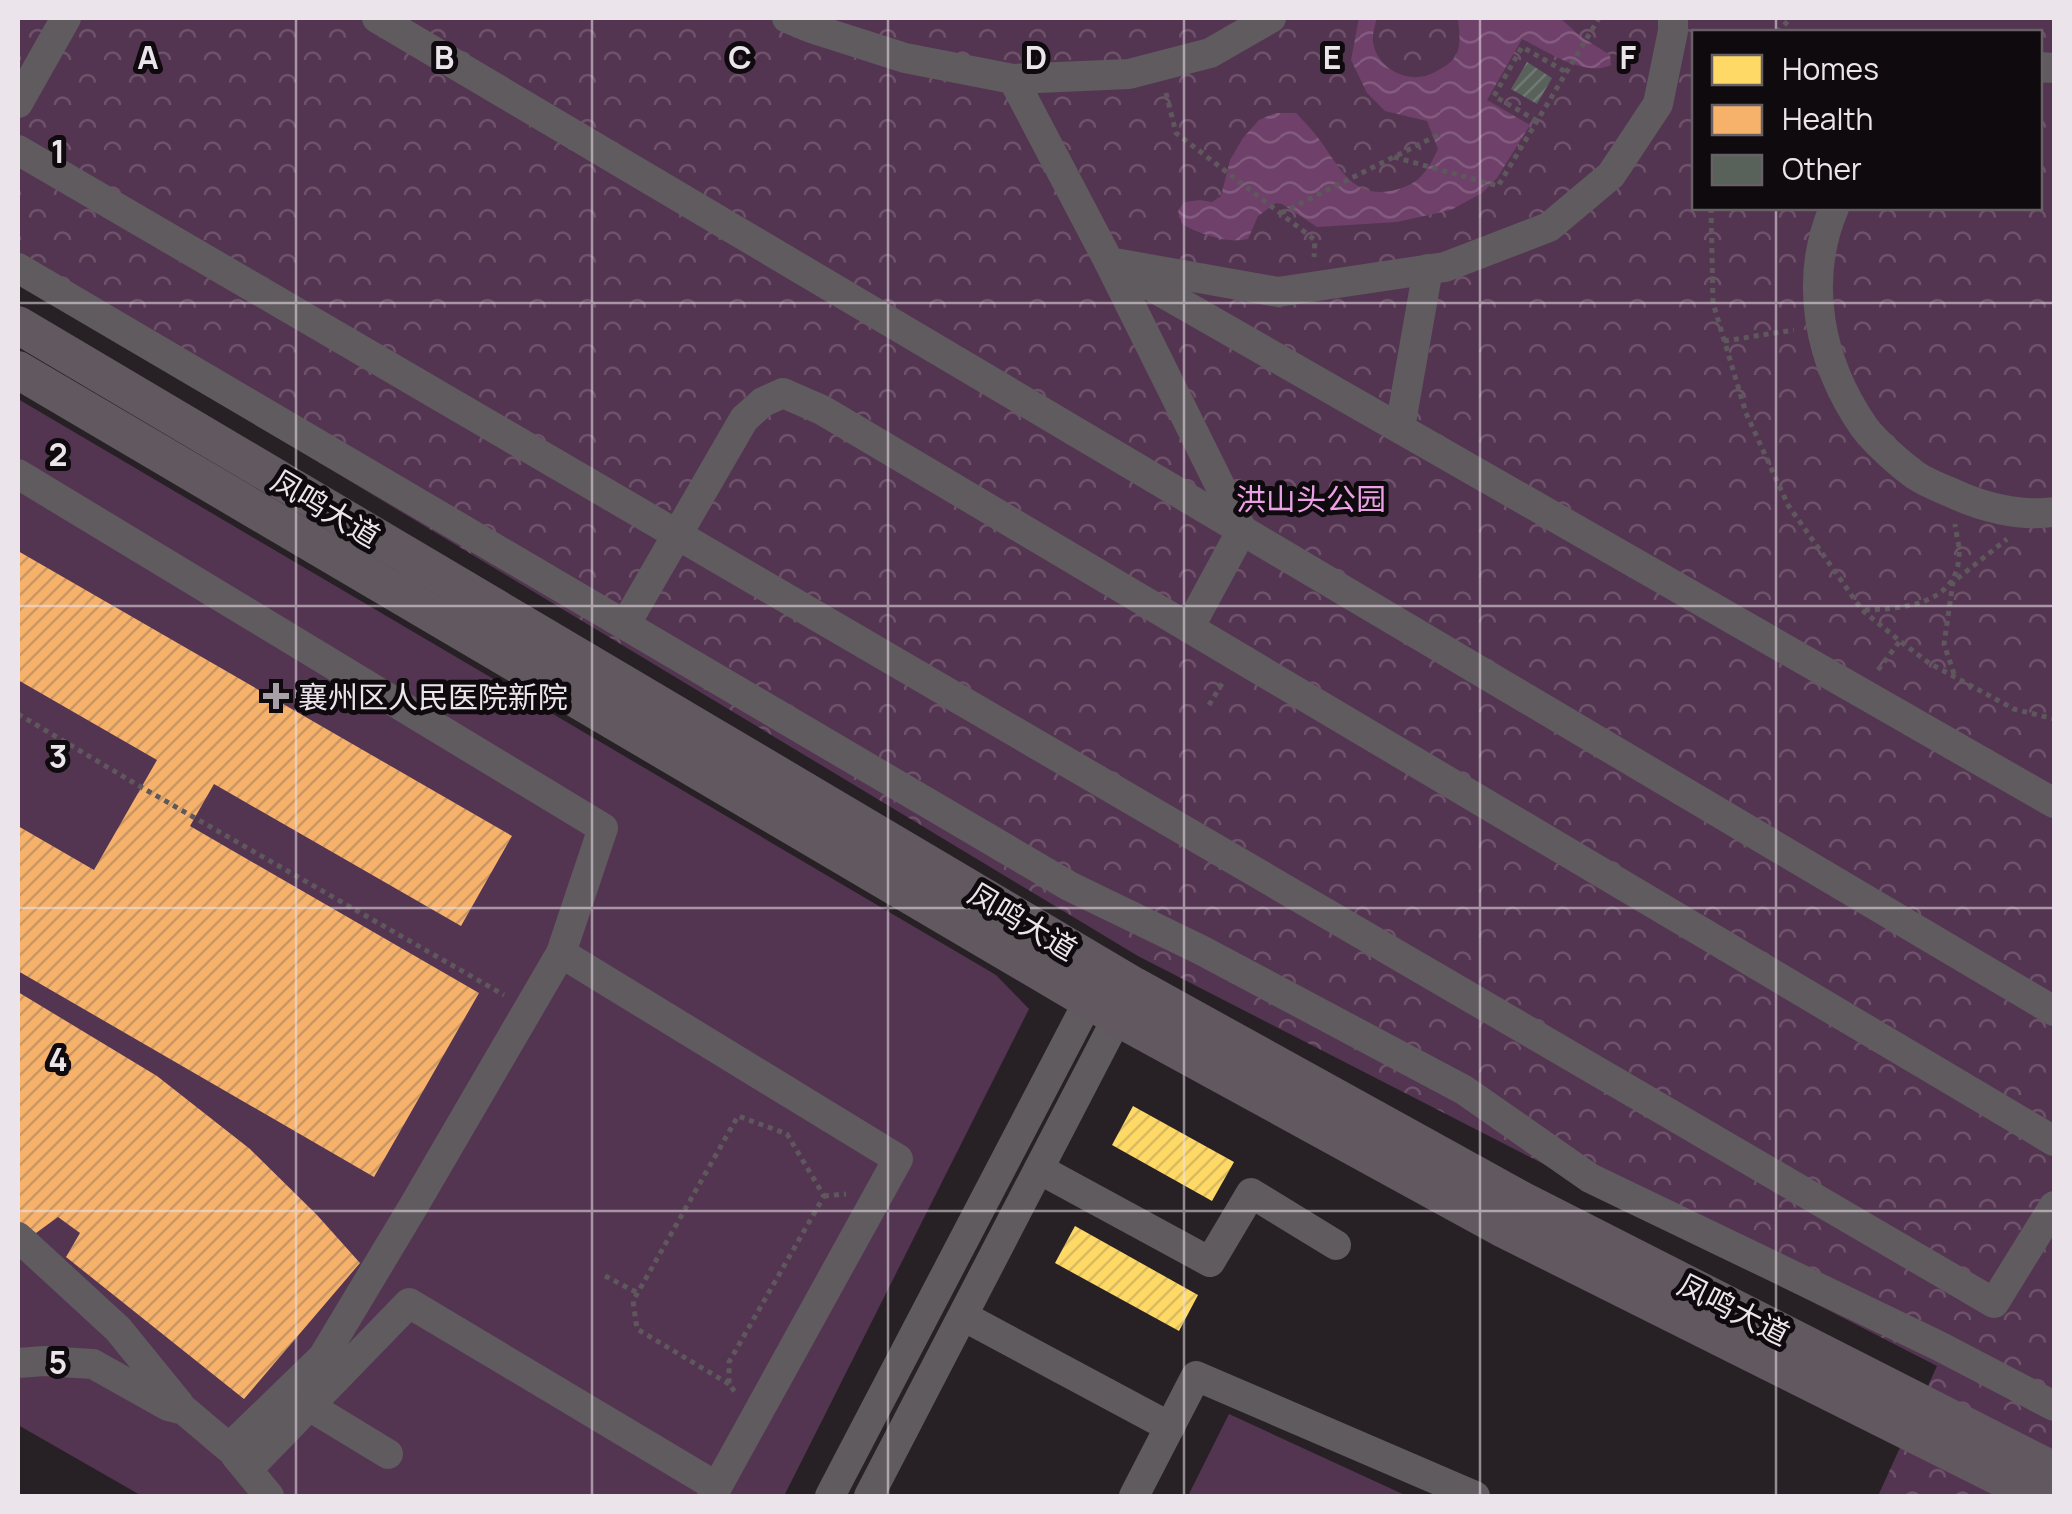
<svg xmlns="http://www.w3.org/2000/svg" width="2072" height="1514" viewBox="0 0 2072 1514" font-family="Manrope,'Noto Sans SC',sans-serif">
<defs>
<pattern id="park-crowns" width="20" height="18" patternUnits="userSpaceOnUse" patternTransform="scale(2.5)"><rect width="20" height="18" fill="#543551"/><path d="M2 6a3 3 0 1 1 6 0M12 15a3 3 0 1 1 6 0" fill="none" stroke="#6d526a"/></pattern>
<pattern id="water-waves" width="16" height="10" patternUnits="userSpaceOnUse" patternTransform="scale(2.5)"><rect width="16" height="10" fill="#6e406a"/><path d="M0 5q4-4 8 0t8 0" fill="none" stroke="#835b7f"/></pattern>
<pattern id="homes-hatch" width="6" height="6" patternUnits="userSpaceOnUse" patternTransform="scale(2.5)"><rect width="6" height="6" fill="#ffd966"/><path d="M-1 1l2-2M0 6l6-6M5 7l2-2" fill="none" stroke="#dabb60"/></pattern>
<pattern id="health-hatch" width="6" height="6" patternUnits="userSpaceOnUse" patternTransform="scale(2.5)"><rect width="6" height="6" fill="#f6b26b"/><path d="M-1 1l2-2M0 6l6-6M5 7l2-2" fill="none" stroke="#ca9662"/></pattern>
<pattern id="building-hatch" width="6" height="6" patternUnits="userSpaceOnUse" patternTransform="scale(2.5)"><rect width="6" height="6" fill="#58625b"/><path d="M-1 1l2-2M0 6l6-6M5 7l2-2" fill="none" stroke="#707873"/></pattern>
</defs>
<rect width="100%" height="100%" fill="#272126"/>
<g fill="#543551">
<polygon points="18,399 996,975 1029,1009 784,1496 142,1496 18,1425"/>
<polygon points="1229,1414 1407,1496 1188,1496"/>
</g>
<path fill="url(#park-crowns)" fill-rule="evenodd" d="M18 18H2054V1496H1878L1937 1366 1138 956 18 281ZM1694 32H2040V208H1694Z"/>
<path fill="url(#water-waves)" d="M1359 18H1377C1375 25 1372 34 1373 42 1377 70 1411 86 1435 72 1442 68 1450 64 1455 57 1462 46 1459 30 1458 18H1560L1580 36 1610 55 1611 65C1585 78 1545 50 1522 39L1487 100 1530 125 1497 178 1482 193 1451 210 1397 222 1317 227 1282 204 1276 203 1258 216 1248 239C1228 244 1199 234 1182 224L1178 211 1184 202 1200 200 1212 202 1221 196 1230 160 1243 138 1259 120 1275 113H1296C1305 122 1314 132 1322 143 1343 174 1358 203 1402 188 1422 181 1429 168 1438 149L1427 121 1385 111 1367 93 1351 60Z"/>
<g fill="url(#homes-hatch)">
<polygon points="1133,1106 1234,1162 1212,1201 1112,1145"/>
<polygon points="1075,1226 1198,1295 1179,1331 1055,1263"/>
</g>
<g fill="url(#health-hatch)">
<polygon points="18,551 512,836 461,926 214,784 190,826 479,993 374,1177 18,971 18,826 94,870 157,760 18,680"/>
<polygon points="18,992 157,1076 250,1149 317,1215 360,1263 244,1399 66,1257 80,1233 58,1217 36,1233 18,1221"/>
</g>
<polygon fill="url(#building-hatch)" points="1527,62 1552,78 1537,104 1511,89"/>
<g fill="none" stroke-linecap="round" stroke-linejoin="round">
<g stroke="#5e585d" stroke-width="5" stroke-dasharray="5 5" stroke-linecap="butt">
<polyline points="1777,32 1791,18"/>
<polyline points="1166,93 1176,133 1315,240 1314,257"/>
<polyline points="1537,121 1494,96 1522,47 1566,72"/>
<polyline points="1394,157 1498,186 1599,18"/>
<polyline points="1711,208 1713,303 1746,413 1788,505 1862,610 1900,641 1929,663 2014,709 2054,719"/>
<polyline points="1281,213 1438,135"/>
<polyline points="1724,341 1794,330"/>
<path d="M1865 610C1903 609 1957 604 1959 556 1960 546 1956 534 1955 524"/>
<polyline points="1878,670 1900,641"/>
<polyline points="1954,674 1944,644 1953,582 2007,539"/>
<polyline points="1209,705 1223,682"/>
<polyline points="18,714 141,787 504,995"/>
<polyline points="824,1196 846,1194"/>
<polyline points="605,1276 638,1293"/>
<polyline points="729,1384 637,1329 633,1301 738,1116 787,1134 824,1196 729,1362 729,1384 735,1392"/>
</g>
<g stroke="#5f5b5f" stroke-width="30">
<polyline points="377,18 2054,1011"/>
<polyline points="787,18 811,28 905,58 1013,79 1129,74 1210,53 1271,18"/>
<polyline points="2040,67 2054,68"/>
<polyline points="1013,79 1109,262 1278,292 1445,267 1549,227 1611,175 1658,104 1673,31 1673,18"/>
<polyline points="18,103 66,18"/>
<polyline points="18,150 1994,1303 2054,1206"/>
<path d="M1834 208C1803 281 1819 362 1864 427 1875 442 1900 464 1915 475 1925 482 1938 487 1950 492 1981 507 2020 517 2054 512"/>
<polyline points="18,268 1069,886 1201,950 1464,1090 1590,1178 1939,1346 2054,1406"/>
<polyline points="1400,428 1428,269"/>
<polyline points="18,474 603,828 561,953 413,1207 323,1357 229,1448 184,1410 168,1406 93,1364 44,1361 18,1363"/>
<polyline points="625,625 744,419 763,402 783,393 822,410 2054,1141"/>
<polyline points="1189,628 1242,530 1109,262 2054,803"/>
<polyline points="561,953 898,1159 712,1496"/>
<polyline points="1039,1169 1210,1262 1251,1193 1336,1245"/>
<polyline points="18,1237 118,1329 179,1404"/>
<polyline points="963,1316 1170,1427"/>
<polyline points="309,1406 388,1454"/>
<polyline points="236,1456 269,1496"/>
<polyline points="248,1469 409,1303 717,1487"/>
<polyline points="830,1496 1099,981"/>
<polyline points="869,1496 1128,997"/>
<polyline points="1134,1496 1196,1376 1475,1496"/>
</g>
<g stroke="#615860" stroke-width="38">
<polyline points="18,325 1134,986 1521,1200 2054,1471"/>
<polyline points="18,370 1117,1017 1504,1229 2038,1496"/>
</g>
</g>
<path fill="none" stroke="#ece4eb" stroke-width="2.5" stroke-opacity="0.55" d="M296 18V1496M592 18V1496M888 18V1496M1184 18V1496M1480 18V1496M1776 18V32M1776 208V1496M18 303H2054M18 606H2054M18 908H2054M18 1211H2054"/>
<path fill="#a7a0a6" stroke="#0f0a0e" stroke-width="4" d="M271 681h10v10h10v10h-10v10h-10v-10h-10v-10h10z"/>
<g text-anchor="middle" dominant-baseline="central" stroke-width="10" stroke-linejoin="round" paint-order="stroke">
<g font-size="30" fill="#eca0e5" stroke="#0f0a0e">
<text x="1311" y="498">洪山头公园</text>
</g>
<g font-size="30" fill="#ece4eb" stroke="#0f0a0e">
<text transform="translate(326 508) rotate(31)">凤鸣大道</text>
<text transform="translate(1023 921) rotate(31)">凤鸣大道</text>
<text transform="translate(1734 1309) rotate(27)">凤鸣大道</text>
</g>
<g font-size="30" fill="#ece4eb" stroke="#0f0a0e" text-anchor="start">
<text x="298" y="696">襄州区人民医院新院</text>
</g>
</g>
<g font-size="32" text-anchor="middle" font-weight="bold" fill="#ece4eb" stroke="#0f0a0e" stroke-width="10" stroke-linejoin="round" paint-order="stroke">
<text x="148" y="69">A</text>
<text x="444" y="69">B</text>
<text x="740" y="69">C</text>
<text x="1036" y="69">D</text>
<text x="1332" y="69">E</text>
<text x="1628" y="69">F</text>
<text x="58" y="163">1</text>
<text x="58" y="466">2</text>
<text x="58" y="768">3</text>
<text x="58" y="1071">4</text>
<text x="58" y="1374">5</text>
</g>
<rect width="2072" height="1514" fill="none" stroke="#ece4eb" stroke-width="40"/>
<rect x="1692" y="30" width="350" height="180" fill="#0f0a0e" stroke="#676166" stroke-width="2.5"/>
<rect x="1712" y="55" width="50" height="30" fill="#ffd966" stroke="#676166" stroke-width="2.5"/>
<text x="1782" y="80" font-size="30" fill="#ece4eb">Homes</text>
<rect x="1712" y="105" width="50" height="30" fill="#f6b26b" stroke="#676166" stroke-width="2.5"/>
<text x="1782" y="130" font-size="30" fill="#ece4eb">Health</text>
<rect x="1712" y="155" width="50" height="30" fill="#58625b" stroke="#676166" stroke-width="2.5"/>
<text x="1782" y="180" font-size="30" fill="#ece4eb">Other</text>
</svg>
